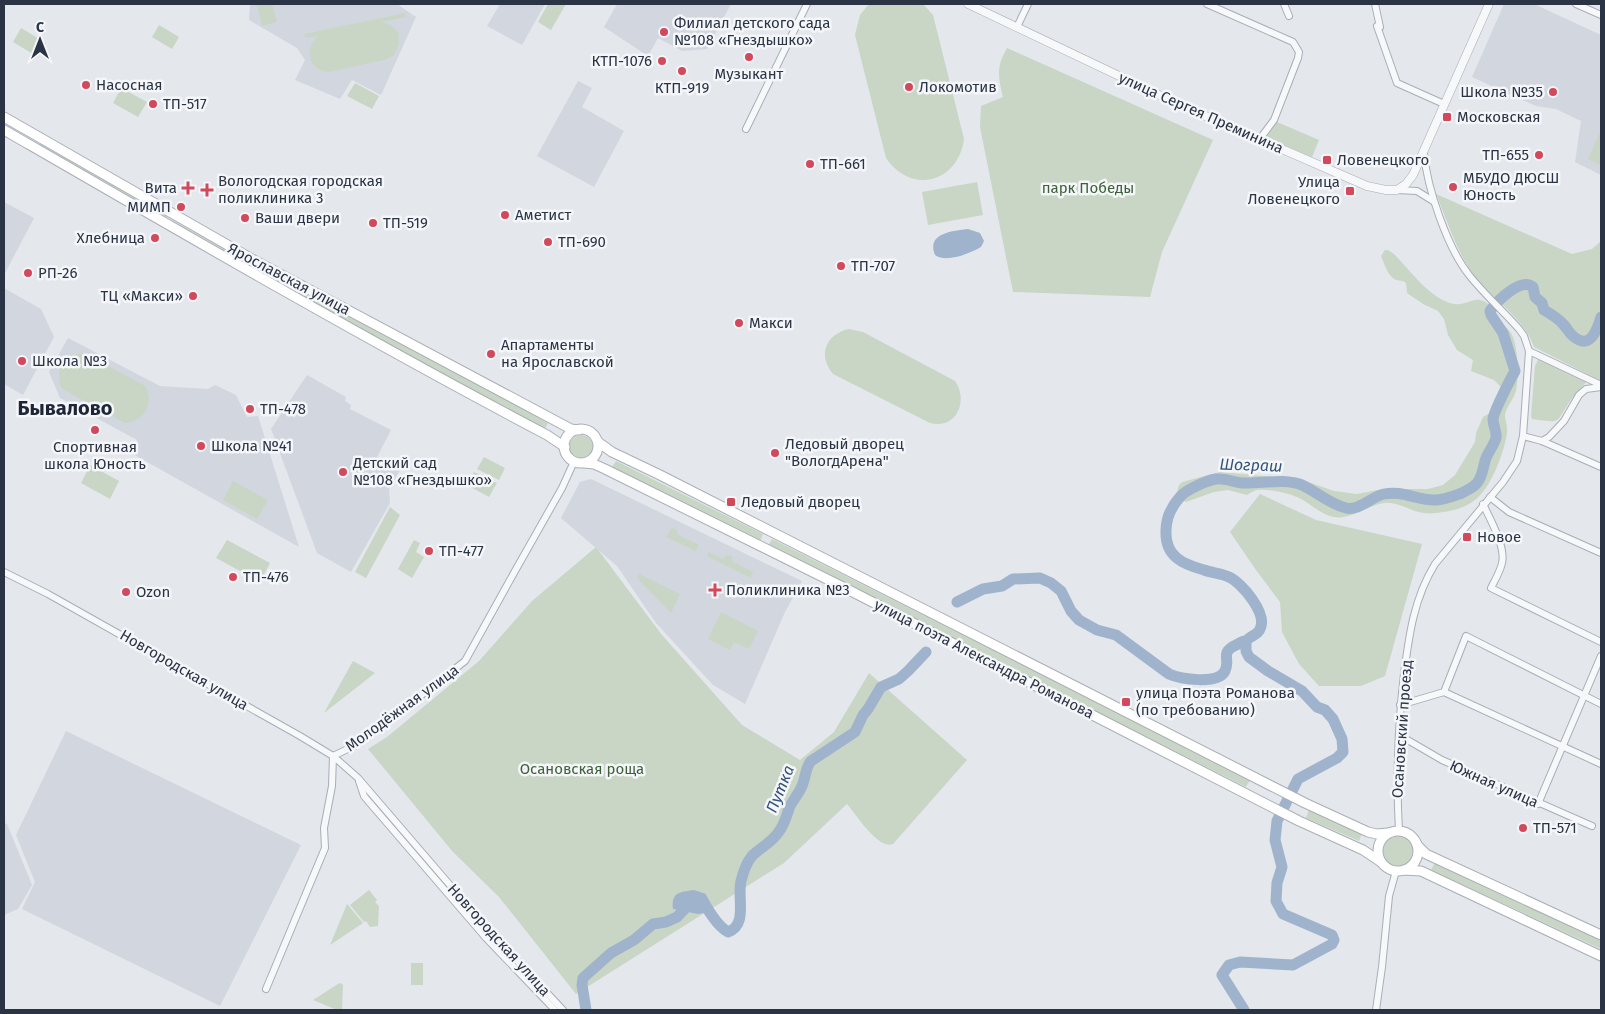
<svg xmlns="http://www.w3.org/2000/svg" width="1605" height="1014" viewBox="0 0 1605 1014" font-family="'Fira Sans',sans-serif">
<rect width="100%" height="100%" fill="#e4e7ec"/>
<g fill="#d2d6de">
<polygon points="250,4 397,4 416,17 381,95 352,80 340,99 295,80 305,60 297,48 249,20"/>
<polygon points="500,4 545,4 522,45 487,26"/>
<polygon points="617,4 731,4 707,49 682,51 658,38 648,56 604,27"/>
<polygon points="1504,4 1534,4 1601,35 1601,175 1575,162 1581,121 1556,109 1536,106 1472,77"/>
<polygon points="578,81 592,88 582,107 624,131 594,187 537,156"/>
<polygon points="4,202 34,218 5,273 4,273"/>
<polygon points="4,288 41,309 54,337 23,395 4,384"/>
<polygon points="68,338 160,386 208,389 215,385 236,395 247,417 258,416 299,547 131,453 137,440 60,398 49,372"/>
<polygon points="307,375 346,397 345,401 351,405 350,409 391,430 377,457 400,470 389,489 390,503 351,572 317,553 271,429"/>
<polygon points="591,479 802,581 785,612 745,704 713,685 656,623 617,566 561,518 580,482"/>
<polygon points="66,731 301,845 220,1006 22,909 35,882 16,835"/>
<polygon points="4,823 7,824 32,885 18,909 4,915"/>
</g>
<g fill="#c9d6c5">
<polygon points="257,4 272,4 277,22 262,26"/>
<polygon points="548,4 566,4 551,30 538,22"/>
<path d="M869 4H923L933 15 964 139C958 183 911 195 886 158L855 35 860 15Z"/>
<path d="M405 13 406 17 381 22 391 25 398 33 399 44 394 55 384 60 328 72C308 69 304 49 318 36L305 38 304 34Z"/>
<polygon points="159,25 179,37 172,49 152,37"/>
<polygon points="21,28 46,43 38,57 13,42"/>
<path d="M1007 48 1213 140 1162 252 1150 297 1013 292 980 127 981 106 1003 97C998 77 996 67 1007 48Z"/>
<polygon points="355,83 379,96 372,109 347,96"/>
<polygon points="121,88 147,102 138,117 113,103"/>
<polygon points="1277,122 1319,140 1312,157 1265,137"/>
<polygon points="1601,130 1601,165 1588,159"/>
<polygon points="41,142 167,217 164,222 38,147"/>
<polygon points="977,182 983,215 928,225 922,192"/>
<path d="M1436 194 1572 254 1592 249 1601 241V381L1534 347C1524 318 1492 299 1473 274 1456 250 1447 220 1436 194Z"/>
<polygon points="172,220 291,287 288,291 170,225"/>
<path d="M1385 250H1388L1394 254C1410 270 1431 300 1454 304 1470 306 1477 291 1492 308 1494 311 1495 315 1497 318 1501 324 1509 328 1512 335 1518 347 1519 377 1516 391 1514 399 1506 407 1505 415 1505 421 1508 427 1507 433 1504 453 1491 488 1475 500 1466 507 1454 511 1443 512 1437 513 1430 514 1424 513 1411 512 1398 501 1384 503 1368 505 1351 520 1334 517 1322 515 1312 505 1301 499 1289 493 1270 489 1257 490 1253 491 1250 493 1247 495L1228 490 1214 492 1186 502 1181 499C1177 492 1176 487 1182 482L1220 472 1264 476 1297 478 1334 491 1357 494 1383 489H1428L1443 485 1455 475 1475 442 1476 433 1483 417 1495 410 1501 396V387L1494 380 1471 371 1473 360 1457 350 1448 335 1444 319 1438 311 1423 304 1407 293 1406 283C1401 279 1399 282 1394 279 1387 274 1384 263 1381 256Z"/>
<polygon points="296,289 435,361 548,423 544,431 294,293"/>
<path d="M849 329 863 332 955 381C969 401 956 430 930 423L833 374C817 355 826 334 849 329Z"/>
<path d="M77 354 84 353 145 386C155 402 144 422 125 423L64 390 60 385 59 372 61 366 65 360Z"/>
<path d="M1538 360H1540L1586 382C1581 389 1575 394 1570 401 1555 424 1562 423 1532 419L1531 416 1535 366Z"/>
<circle cx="581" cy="447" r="12"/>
<polygon points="484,457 505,468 499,480 477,469"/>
<polygon points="616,461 763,534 760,541 612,467"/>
<polygon points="90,465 119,481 110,499 81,483"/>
<polygon points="474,472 497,483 489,497 467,485"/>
<polygon points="233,481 268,500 257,519 223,500"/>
<polygon points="1260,494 1316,520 1422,544 1385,676 1361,686 1319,686 1299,664 1282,632 1280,602 1256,570 1230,532"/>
<polygon points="390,507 400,515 366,578 355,572"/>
<polygon points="672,528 676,529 678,535 699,545 696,551 666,537"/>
<polygon points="772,539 1250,780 1246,787 768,546"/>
<polygon points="227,540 270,563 260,582 216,558"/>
<polygon points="414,540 420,543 416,552 424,557 412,578 398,569"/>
<path d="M596 547 662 635 742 725 800 760 834 732 869 673 967 760 893 844C878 850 856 814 847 804L784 863 576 994 499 897 453 852 368 749 387 737 479 661 532 601Z"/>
<polygon points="709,552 723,559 725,556 730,555 732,557 733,562 753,572 751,578 707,556"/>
<polygon points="639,574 680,594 671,613 637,578"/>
<polygon points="721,612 758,631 749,649 734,642 730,650 708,639"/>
<polygon points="353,661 375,673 324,713"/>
<polygon points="1309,810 1362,833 1359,841 1306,818"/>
<circle cx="1398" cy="851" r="15"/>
<polygon points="1435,862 1601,939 1601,949 1431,870"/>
<polygon points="369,890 377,900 375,902 379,906 378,926 370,927 366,921 364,922 350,905"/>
<polygon points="347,904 363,923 330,945"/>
<rect x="411" y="963" width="12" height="22"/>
<polygon points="341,983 343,985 342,1010 337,1010 313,1000 338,984"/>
</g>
<g fill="#9fb4cc">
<path d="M968 229 980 233 984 241 981 247C969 254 946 263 935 255 926 233 953 231 968 229Z"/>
<path d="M694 890 706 894 707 907 704 913 698 914 673 909C671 892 680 892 694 890Z"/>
</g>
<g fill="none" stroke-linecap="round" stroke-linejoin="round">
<g stroke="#9fb4cc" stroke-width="11">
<path d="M957 602 983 589 1002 586 1013 579 1040 578 1051 583 1061 591 1071 611 1079 620 1097 630 1116 635 1169 674C1180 679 1218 685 1225 671 1231 659 1219 653 1236 645 1240 643 1241 641 1246 641"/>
<path d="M586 1010 582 985 583 978 611 953 634 940 653 924 666 922 677 917 695 898 702 899C708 910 717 926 728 932 748 925 737 898 741 881 743 873 746 863 752 856 761 847 773 842 780 830 785 823 787 814 790 806 794 799 799 793 802 786 806 777 805 768 811 761L855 732 863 715 868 709 881 687 899 679 908 671 926 652"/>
<path d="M1244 1010 1222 975 1229 965 1240 962 1293 965 1332 944 1334 940 1332 935 1283 914 1276 901 1277 883 1282 867 1275 840 1277 821 1298 779 1337 758 1343 752 1342 739 1333 719 1325 710 1317 707 1302 691 1268 671 1249 657 1246 651V641C1250 636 1258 635 1260 629 1268 614 1242 583 1229 577 1221 573 1212 573 1204 570 1182 564 1165 556 1166 531 1166 518 1171 507 1180 497 1185 490 1208 480 1216 479 1225 478 1233 482 1242 483 1261 484 1284 478 1302 485 1317 492 1329 504 1346 508 1359 511 1371 497 1384 494 1402 490 1419 501 1436 500 1445 500 1454 496 1462 493 1467 490 1473 488 1477 483 1483 476 1483 466 1486 458 1489 451 1494 445 1496 438 1497 432 1493 425 1493 419 1494 411 1510 380 1515 371L1503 333 1491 315 1490 311C1497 301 1521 277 1533 287L1535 297 1542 303 1544 310C1551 314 1558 318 1563 324 1567 328 1569 333 1573 336 1590 351 1597 330 1601 317"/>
</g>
<g stroke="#a9aeb7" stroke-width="8">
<g id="minor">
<polyline points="1207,4 1293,42 1299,52 1298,58 1274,120 1259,140"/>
<polyline points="1284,4 1289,16"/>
<polyline points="1375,4 1380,27"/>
<polyline points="1576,4 1601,15"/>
<polyline points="1377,26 1397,83 1444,104"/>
<polyline points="1017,27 1028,4"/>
<polyline points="746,129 807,4"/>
<polyline points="1397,190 1417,191 1433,201"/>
<polyline points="1529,351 1601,385"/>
<polyline points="1523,436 1542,441 1601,467"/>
<polyline points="1542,441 1549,437 1564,421 1579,395 1586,389 1601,387"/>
<polyline points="1490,497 1509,512 1601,553"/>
<path d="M1483 504C1490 519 1506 547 1502 563 1500 572 1495 580 1491 588L1601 642"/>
<polyline points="4,572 48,594 300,736 333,756 358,778 492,934 563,1010"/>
<polyline points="1444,692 1601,764"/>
<polyline points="1400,705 1444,692 1466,636 1601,704"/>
<polyline points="1399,735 1442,760 1592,826"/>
<polyline points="333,756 354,746 382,726 465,661 515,571 562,488 572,466"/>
<polyline points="359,781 364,796 369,802 486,938 555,1010"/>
<polyline points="1538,804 1601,656"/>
<path d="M1399 831C1396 778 1398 726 1404 674 1409 635 1414 598 1435 564L1503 482 1517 461 1523 436 1529 351 1524 336 1519 329C1503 311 1484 294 1469 275 1447 247 1427 188 1424 153"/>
<polyline points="266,989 325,848 324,828 332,786 333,756"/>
<polyline points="1376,1010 1382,967 1389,896 1396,871"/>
</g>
</g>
<g stroke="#a9aeb7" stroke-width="9">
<polyline id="tertiary" points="968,4 1178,104 1367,186 1386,190 1397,190 1406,184 1413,175 1489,4"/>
</g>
<g stroke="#a9aeb7" stroke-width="11">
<g id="secondary">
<polyline points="4,117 252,259 571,429 579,430"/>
<path d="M4 130C184 234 363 338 547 435L565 447"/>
<circle cx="581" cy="446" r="17"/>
<polyline points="598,442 612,452 660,475 1305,803 1368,832 1377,834 1388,833"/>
<polyline points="585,463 594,464 605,469 847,589 1299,821 1363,850 1381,862"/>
<circle cx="1398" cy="851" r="20"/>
<polyline points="1417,845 1426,854 1601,935"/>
<polyline points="1404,870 1421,871 1601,956"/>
</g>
</g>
<use href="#minor" stroke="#f7f8fa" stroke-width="6"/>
<use href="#tertiary" stroke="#f7f8fa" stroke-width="8"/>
<use href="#secondary" stroke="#fff" stroke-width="9"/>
</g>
<g fill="#d1495b" stroke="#f4f6f9" stroke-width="2">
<circle cx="664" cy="32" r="5"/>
<circle cx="749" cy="57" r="5"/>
<circle cx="662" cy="61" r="5"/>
<circle cx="682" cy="71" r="5"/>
<circle cx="86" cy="85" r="5"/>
<circle cx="909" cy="87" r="5"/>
<circle cx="1553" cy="92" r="5"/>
<circle cx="153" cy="104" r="5"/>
<rect x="1442" y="112" width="10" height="10" rx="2.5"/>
<circle cx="1539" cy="155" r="5"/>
<rect x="1322" y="155" width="10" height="10" rx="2.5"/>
<circle cx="810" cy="164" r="5"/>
<circle cx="1453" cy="187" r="5"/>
<path d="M185.5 180.5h5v5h5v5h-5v5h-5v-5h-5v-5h5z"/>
<path d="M204.5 182.5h5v5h5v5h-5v5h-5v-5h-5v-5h5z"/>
<rect x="1345" y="186" width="10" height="10" rx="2.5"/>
<circle cx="181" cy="207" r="5"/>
<circle cx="505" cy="215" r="5"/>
<circle cx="245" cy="218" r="5"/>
<circle cx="373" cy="223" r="5"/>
<circle cx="155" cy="238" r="5"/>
<circle cx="548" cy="242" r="5"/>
<circle cx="841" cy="266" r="5"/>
<circle cx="28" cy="273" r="5"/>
<circle cx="193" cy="296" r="5"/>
<circle cx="739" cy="323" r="5"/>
<circle cx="491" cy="354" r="5"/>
<circle cx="22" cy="361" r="5"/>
<circle cx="250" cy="409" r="5"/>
<circle cx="95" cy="430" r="5"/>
<circle cx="201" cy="446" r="5"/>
<circle cx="775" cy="453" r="5"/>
<circle cx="343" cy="472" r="5"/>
<rect x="726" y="497" width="10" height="10" rx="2.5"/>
<rect x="1462" y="532" width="10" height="10" rx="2.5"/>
<circle cx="429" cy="551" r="5"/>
<circle cx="233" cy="577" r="5"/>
<path d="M712.5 582.5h5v5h5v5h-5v5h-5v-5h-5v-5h5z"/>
<circle cx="126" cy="592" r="5"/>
<rect x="1121" y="697" width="10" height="10" rx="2.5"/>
<circle cx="1523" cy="828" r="5"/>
</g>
<g text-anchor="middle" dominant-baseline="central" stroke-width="5" stroke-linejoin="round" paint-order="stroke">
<g font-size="15" fill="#2b3445" stroke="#f4f6f9" text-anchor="start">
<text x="674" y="23">Филиал детского сада<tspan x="674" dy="17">№108 «Гнездышко»</tspan></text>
<text x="652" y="61" text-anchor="end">КТП-1076</text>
<text x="749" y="74" text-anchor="middle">Музыкант</text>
<text x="96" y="85">Насосная</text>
<text x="919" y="87">Локомотив</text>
<text x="682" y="88" text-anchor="middle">КТП-919</text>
<text x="1543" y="92" text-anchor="end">Школа №35</text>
<text x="163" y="104">ТП-517</text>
<text x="1457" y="117">Московская</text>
<text x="1529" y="155" text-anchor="end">ТП-655</text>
<text x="1337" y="160">Ловенецкого</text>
<text x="820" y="164">ТП-661</text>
<text x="1463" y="178">МБУДО ДЮСШ<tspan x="1463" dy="17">Юность</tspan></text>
<text x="218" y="181">Вологодская городская<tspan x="218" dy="17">поликлиника 3</tspan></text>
<text x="1340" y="182" text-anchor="end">Улица<tspan x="1340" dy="17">Ловенецкого</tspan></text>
<text x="177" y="188" text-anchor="end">Вита</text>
<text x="171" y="207" text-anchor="end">МИМП</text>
<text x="515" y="215">Аметист</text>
<text x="255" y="218">Ваши двери</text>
<text x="383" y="223">ТП-519</text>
<text x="145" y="238" text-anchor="end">Хлебница</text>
<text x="558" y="242">ТП-690</text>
<text x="851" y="266">ТП-707</text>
<text x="38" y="273">РП-26</text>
<text x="183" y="296" text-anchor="end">ТЦ «Макси»</text>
<text x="749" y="323">Макси</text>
<text x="501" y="345">Апартаменты<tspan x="501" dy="17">на Ярославской</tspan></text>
<text x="32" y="361">Школа №3</text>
<text x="260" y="409">ТП-478</text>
<text x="785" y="444">Ледовый дворец<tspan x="785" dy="17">"ВологдАрена"</tspan></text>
<text x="211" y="446">Школа №41</text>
<text x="95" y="447" text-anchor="middle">Спортивная<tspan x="95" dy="17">школа Юность</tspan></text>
<text x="353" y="463">Детский сад<tspan x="353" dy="17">№108 «Гнездышко»</tspan></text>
<text x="741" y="502">Ледовый дворец</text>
<text x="1477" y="537">Новое</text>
<text x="439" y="551">ТП-477</text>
<text x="243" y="577">ТП-476</text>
<text x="726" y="590">Поликлиника №3</text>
<text x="136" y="592">Ozon</text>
<text x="1136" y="693">улица Поэта Романова<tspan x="1136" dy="17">(по требованию)</tspan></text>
<text x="1533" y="828">ТП-571</text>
</g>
<g font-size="15" fill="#2b3445" stroke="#f4f6f9">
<text transform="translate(1201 113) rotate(24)">улица Сергея Преминина</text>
<text transform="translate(289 279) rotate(28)">Ярославская улица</text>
<text transform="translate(984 659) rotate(27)">улица поэта Александра Романова</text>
<text transform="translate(184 670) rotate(30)">Новгородская улица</text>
<text transform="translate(402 708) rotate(-36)">Молодёжная улица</text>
<text transform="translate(1402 729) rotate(-86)">Осановский проезд</text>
<text transform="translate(1494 784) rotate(24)">Южная улица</text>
<text transform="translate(499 940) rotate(48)">Новгородская улица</text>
</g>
<g font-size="15" fill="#3f6138" stroke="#f4f6f9">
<text x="1088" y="188">парк Победы</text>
<text x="582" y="769">Осановская роща</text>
</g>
<g font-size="16" font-style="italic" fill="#34527a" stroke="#f4f6f9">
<text transform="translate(1251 465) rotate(2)">Шограш</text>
<text transform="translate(780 789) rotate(-68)">Путка</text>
</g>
<g font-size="20" font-weight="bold" fill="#1d2536" stroke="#f4f6f9">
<text x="65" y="408">Бывалово</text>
</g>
</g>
<rect width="1605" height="1014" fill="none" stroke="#2b3445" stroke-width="10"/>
<g transform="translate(40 40)" stroke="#f4f6f9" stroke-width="4" paint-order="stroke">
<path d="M0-4L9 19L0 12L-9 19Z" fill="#2b3445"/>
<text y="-8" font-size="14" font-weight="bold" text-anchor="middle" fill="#2b3445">С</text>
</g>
</svg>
